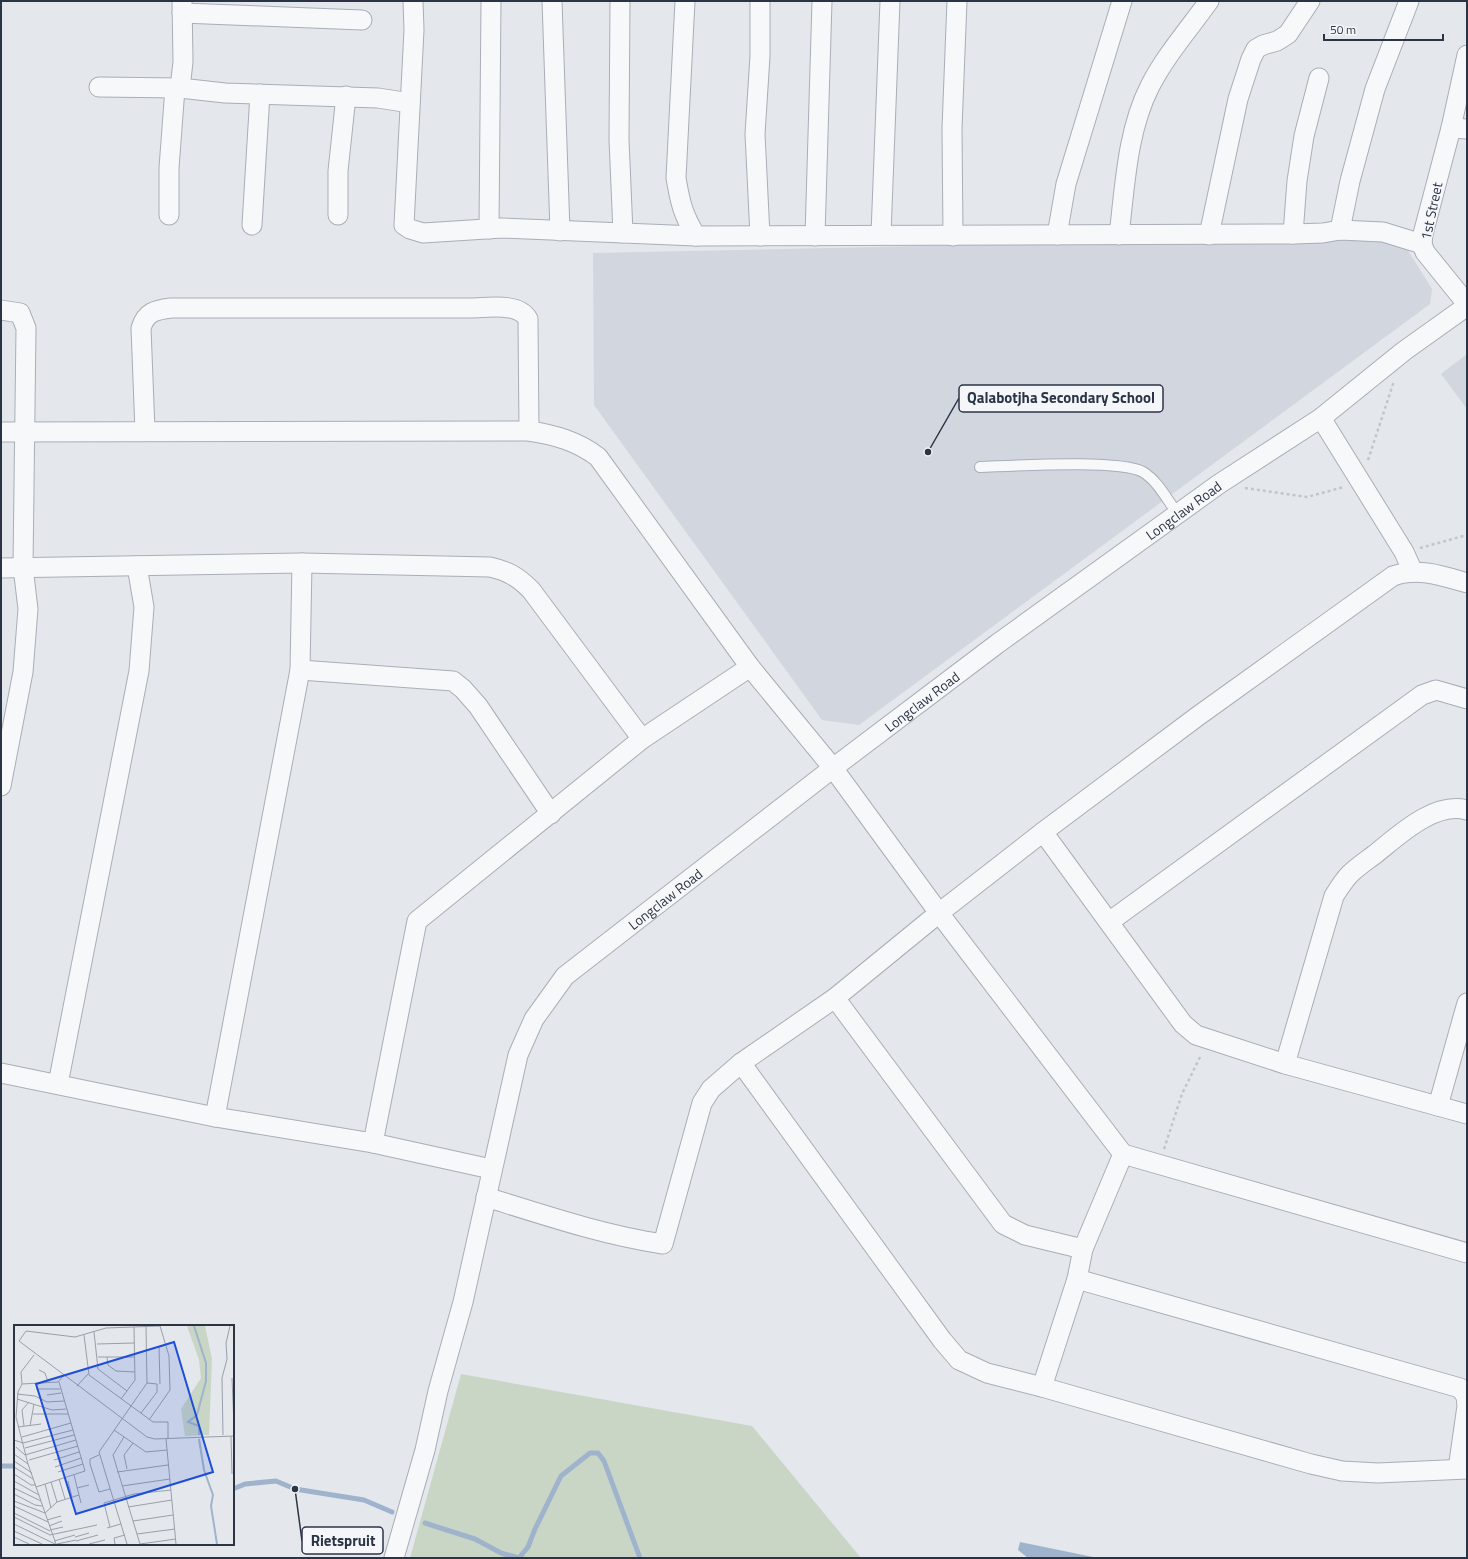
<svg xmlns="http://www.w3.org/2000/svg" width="1468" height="1559" viewBox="0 0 1468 1559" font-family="'Titillium Web',sans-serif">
<rect width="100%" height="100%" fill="#e4e7ec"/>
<g fill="#d2d6de">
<polygon points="1399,236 1432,289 1430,304 859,725 822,720 594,405 593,253"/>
<polygon points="1467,354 1467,409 1441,374"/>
</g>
<polygon fill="#c9d6c5" points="461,1374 752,1426 861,1558 410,1558"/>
<polygon fill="#9fb4cc" points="1020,1542 1098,1558 1028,1558 1018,1550"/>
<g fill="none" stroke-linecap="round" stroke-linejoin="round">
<g stroke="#9fb4cc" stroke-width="5">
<polyline points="1,1466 15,1466"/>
<polyline points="233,1489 245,1484 276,1481 295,1489 364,1500 392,1512"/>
<polyline points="425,1523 475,1539 501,1553 519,1558 528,1547 535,1529 561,1476 590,1453 598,1453 604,1461 640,1558"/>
</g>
<g stroke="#a9aeb7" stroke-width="12">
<path id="lane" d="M980 467C1011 466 1121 459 1143 472 1158 481 1167 500 1178 514"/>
</g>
<g stroke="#a9aeb7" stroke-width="21">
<g id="street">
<polyline points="413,1 414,30 404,225 410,229 423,233 502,228 696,236 1293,234 1323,233 1340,230 1383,232 1422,244"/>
<polyline points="552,1 560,231"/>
<polyline points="620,1 619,140 623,233"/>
<path d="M685 1 676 178C680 202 683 215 696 236"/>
<polyline points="182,13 362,20"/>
<polyline points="1467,55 1451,128 1423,234 1422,244 1425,252 1467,304"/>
<polyline points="99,87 180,88 225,93 378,98 410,103"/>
<polyline points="180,88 183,62 182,1"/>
<polyline points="1451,128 1467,129"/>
<polyline points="169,215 169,168 175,88"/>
<polyline points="338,215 338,171 346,96"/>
<polyline points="252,225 260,94"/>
<polyline points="489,229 491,1"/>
<polyline points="1340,230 1350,181 1375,89 1409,1"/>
<polyline points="881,234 890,1"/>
<polyline points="1293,234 1297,181 1304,136 1319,78"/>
<polyline points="1057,235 1066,184 1122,1"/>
<path d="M1119 235C1125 186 1127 131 1150 86 1166 55 1189 29 1209 1"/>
<polyline points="1209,235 1238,99 1251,59 1256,49 1263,45 1277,41 1288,34 1310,1"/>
<polyline points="760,236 755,134 760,56 760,1"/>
<polyline points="815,236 822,1"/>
<polyline points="953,236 952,128 957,1"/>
<polyline points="1,310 20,313 26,328 23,567 28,609 23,672 1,786"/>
<polyline points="1321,418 1404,552 1413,572"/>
<path d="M145 431 141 328C146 312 155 310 171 308H470C488 308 518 302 528 319L529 431"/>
<path d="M1 432 529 431C555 435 577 441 598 457L750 667 833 768 939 913 1123 1154 1467 1253"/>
<path d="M1 568 302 563 490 567C508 571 518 577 531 590L642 739"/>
<polyline points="300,670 453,681 463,689 478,706 551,814"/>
<polyline points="1043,832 1183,1024 1196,1035 1285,1064 1467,1114"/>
<polyline points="1109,922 1422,695 1436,690 1467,699"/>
<polyline points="835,998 1003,1224 1025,1235 1083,1249 1123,1154"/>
<polyline points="741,1063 942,1340 959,1360 987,1373 1042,1387 1311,1464 1342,1471 1378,1473 1467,1469"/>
<path d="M1285 1064 1334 896C1339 888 1344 880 1350 874 1357 867 1366 861 1374 855 1398 836 1434 801 1467 810"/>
<polyline points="1,1073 215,1117 373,1143 491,1169"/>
<polyline points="58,1084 139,671 144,607 137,566"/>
<polyline points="1438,1106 1467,1003"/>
<polyline points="215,1117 300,670 302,563"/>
<polyline points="373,1143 417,921 642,739 750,667"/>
<path d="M486 1197C544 1215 603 1235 663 1244L702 1103 711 1089 741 1063 835 998 939 913 1043 832 1198 716 1393 576C1418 567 1443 576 1467 583"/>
<polyline points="1077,1279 1460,1388 1466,1396 1467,1406 1458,1469"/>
<polyline points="1042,1387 1077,1279 1083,1249"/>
<path id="s1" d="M394 1558 425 1450 438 1391 463 1302 518 1055 534 1019 565 976 833 768 997 644 1219 484 1321 418 1404 351 1467 306"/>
</g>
</g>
<g stroke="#c2c5cb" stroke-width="2.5" stroke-dasharray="3 3" stroke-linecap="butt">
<polyline points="1368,460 1394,381"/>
<polyline points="1245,488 1307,497 1344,487"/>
<polyline points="1420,548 1467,535"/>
<polyline points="1164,1149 1182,1094 1201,1055"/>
</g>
<use href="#lane" stroke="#f7f8fa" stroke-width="10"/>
<use href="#street" stroke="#f7f8fa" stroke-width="19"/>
</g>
<g text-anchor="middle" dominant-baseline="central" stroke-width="3" stroke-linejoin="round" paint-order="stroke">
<g font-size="14" fill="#2b3445" stroke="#f4f6f9">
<text transform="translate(1431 211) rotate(-78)">1st Street</text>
<text stroke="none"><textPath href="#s1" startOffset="1385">Longclaw Road</textPath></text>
<text stroke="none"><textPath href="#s1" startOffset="1061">Longclaw Road</textPath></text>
<text stroke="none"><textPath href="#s1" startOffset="737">Longclaw Road</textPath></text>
</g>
</g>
<g transform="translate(14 1325)">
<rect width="220" height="220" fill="#e4e7ec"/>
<path d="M173 1H191L198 34 195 110 171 111 167 84 187 53 185 35Z" fill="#c9d6c5"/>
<path fill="none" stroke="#9fb4cc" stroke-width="2" d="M180 1 192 38V56L183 90 174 97 185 101V110M185 114 190 145 199 170 197 181 203 219"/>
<path fill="none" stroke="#9a9fa9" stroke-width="1" d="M80 7 84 44 113 66M70 10 75 50 139 97H154V114M83 19 120 18M84 32H120M93 32 94 40 102 46 121 47M25 45 31 48 34 57M218 53 220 101M8 59 4 67 2 92 14 139 42 219M8 59 44 57 49 51M8 59 7 47 20 30M146 59 145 22 152 20M63 61 74 49M22 64H46M3 69 21 71 33 77 50 76M33 70 47 68M3 74 38 85 52 84M107 74 121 55 120 2M127 88 143 67V59L133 58M19 89H54M135 95 156 65 155 31 146 1 92 3 61 12 12 6 5 16 133 112 141 114 220 111M10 101 8 85 15 77M16 101 20 79M4 102 27 99M100 105 132 127 153 125M209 110 208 53 213 34 212 18 216 1M217 111 218 149M8 112 57 98M110 112 99 130 126 219M152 114 162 219M0 115 9 118 59 105M2 122 11 130 62 115M11 123 60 110M0 129 14 139M85 130 76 134V139L85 167 96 164M15 135 64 121M40 135 65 127M0 136 18 148M0 142 19 154M41 142 67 133M113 144 110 130 119 118M44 147 69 139M103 147 154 140M0 149 17 160H22M60 150 67 178M45 154 51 174M0 156 25 170M54 156 58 172M37 157 43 177M31 159 37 183M108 161 156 154M22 162 71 146 45 57M0 163 27 176M63 163 75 160M0 169 21 180 28 181M0 176 31 188 43 177 65 170M0 181 34 197M114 182 158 175M0 188 36 206M0 192 36 210 83 200M33 195 47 191M119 196 159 190M0 199 41 219M35 201 48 196M96 202 90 178 120 169 157 165M93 203 107 199M36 205 49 202M0 206 28 219M123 209 161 204M0 212 15 219M61 212 75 208M40 216 61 210M62 216 84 210M43 219 62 215M75 219 91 215M101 219 100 213 111 210M113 219 85 127 133 58 132 1M126 219 162 214"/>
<path fill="#1d4ed8" fill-opacity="0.15" stroke="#1d4ed8" stroke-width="2" d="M160 17 199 147 62 189 22 59Z"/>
<rect width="220" height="220" fill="none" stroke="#2b3445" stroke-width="2"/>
</g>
<path fill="none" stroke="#2b3445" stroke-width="1.5" d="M928 452L959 398M295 1489L302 1541"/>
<g fill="#2b3445" stroke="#f4f6f9" stroke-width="1.5">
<circle cx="928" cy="452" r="4"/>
<circle cx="295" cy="1489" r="4"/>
</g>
<g fill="#f4f6f9" stroke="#2b3445" stroke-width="1.5">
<rect x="959" y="385" width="204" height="27" rx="4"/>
<rect x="302" y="1527" width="81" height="27" rx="4"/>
</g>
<g font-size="15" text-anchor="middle" font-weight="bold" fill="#2b3445">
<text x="1061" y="403">Qalabotjha Secondary School</text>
<text x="343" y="1546">Rietspruit</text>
</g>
<rect width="1468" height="1559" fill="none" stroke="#2b3445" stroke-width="4"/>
<path d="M1324 34v6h119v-6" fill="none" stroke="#2b3445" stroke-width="2"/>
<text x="1330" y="34" font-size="12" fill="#2b3445" stroke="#f4f6f9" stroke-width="3" paint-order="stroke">50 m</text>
</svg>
